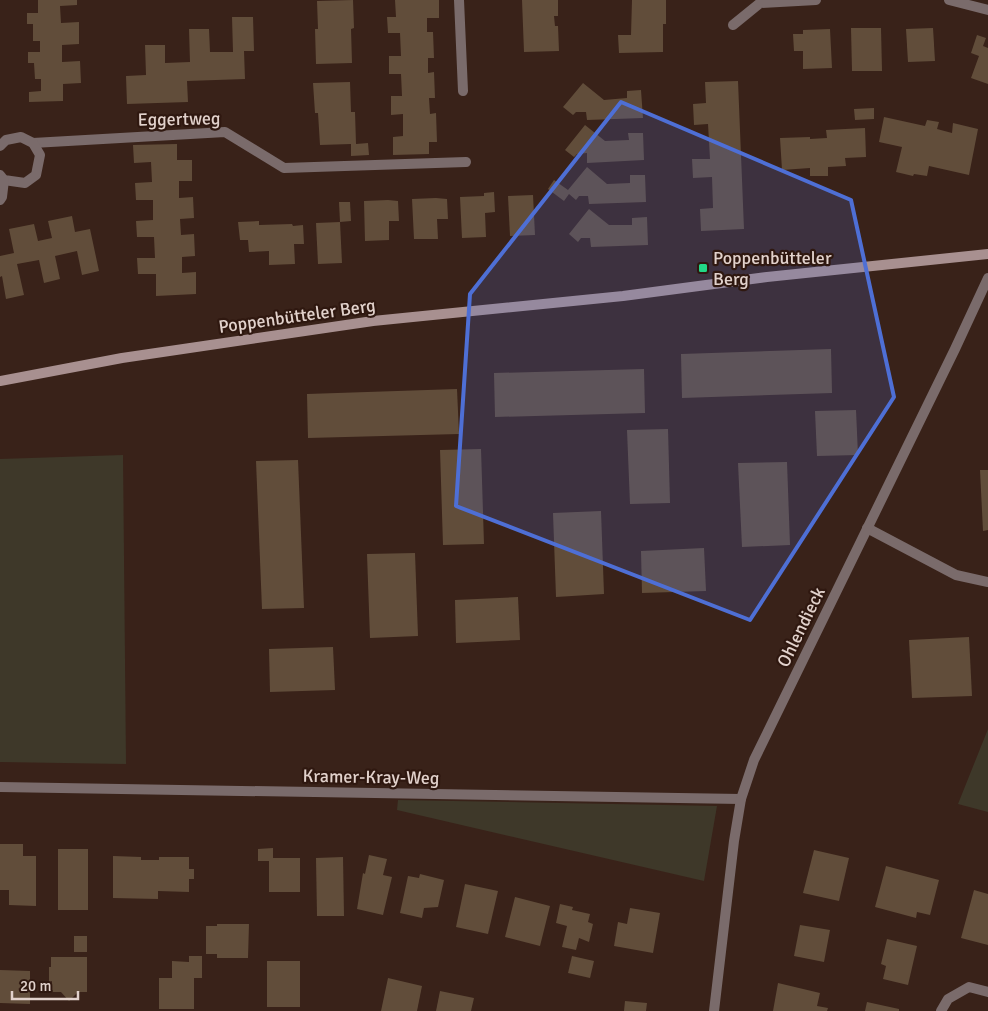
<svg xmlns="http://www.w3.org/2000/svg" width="988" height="1011" viewBox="0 0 988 1011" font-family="Signika,sans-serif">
<rect width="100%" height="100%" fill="#392219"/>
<g fill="#3e3829">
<polygon points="123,455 126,764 0,762 0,459"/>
<polygon points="988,729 988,812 958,804"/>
<polygon points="398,800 717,806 704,881 397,810"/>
</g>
<g fill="#614d3a">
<polygon points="38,0 77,0 77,5 60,6 61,23 79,22 79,44 62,45 62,62 80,61 81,83 63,84 63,101 29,102 29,92 41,91 41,79 35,79 34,63 28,63 28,52 40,52 40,41 33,41 33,24 27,24 27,13 38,13"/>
<polygon points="353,0 354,28 351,29 352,63 316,64 315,29 318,29 317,1"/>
<polygon points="395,0 439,0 439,18 427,18 427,32 433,32 434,58 428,58 428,73 434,72 435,98 429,98 430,114 436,113 437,142 429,142 429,154 393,155 393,137 403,136 403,114 391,115 391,96 402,96 401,74 389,74 389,56 401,56 400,33 388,33 387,17 396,17"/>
<polygon points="522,0 558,0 558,16 554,16 555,26 558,26 559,51 524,52"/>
<polygon points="632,0 666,0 666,24 663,24 663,52 619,53 618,35 631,35"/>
<polygon points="232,17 253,17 254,51 244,51 245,79 187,81 188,102 127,104 126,76 146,75 145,45 165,45 165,63 190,62 189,29 209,29 210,52 233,52"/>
<polygon points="851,28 881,28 882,71 852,71"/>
<polygon points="933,28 935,61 908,62 906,29"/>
<polygon points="830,29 832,68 803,69 803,51 794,51 793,34 803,34 803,30"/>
<polygon points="977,35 986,38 983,46 988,48 988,84 971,78 979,56 971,53"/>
<polygon points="738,81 744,229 701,231 700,209 713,208 712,177 693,178 692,159 710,159 708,124 694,125 693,104 706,103 705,82"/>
<polygon points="350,82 351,112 355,112 356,144 368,143 369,155 351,156 351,144 320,145 318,113 315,113 313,83"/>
<polygon points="583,83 604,100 627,98 627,91 641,90 643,118 587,120 586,112 576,112 573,115 563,107"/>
<polygon points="874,108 874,119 855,120 854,109"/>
<polygon points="884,117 925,126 927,120 939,122 937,129 952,133 953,123 978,129 969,175 929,166 927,176 914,174 913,176 896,172 902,147 879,142"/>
<polygon points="585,125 605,141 629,140 628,133 643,133 644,160 587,163 587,153 577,154 574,157 565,150"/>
<polygon points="865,128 866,157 845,158 846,166 828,167 828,176 810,176 810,168 782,170 780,138 810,137 810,139 827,138 826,130"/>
<polygon points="177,144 177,160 192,160 192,181 179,181 179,198 193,197 194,218 180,219 181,235 194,234 195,256 182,257 182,273 196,272 196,294 156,296 156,274 138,274 137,258 155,258 154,237 137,237 136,221 153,220 153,200 136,200 135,183 152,182 151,162 134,163 133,145"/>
<polygon points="587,167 607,184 630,183 630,175 645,175 646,202 589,204 588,196 579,196 576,200 569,194 564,201 548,189 554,180 568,190"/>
<polygon points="494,192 495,212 485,213 486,237 462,238 460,197 484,196 484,193"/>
<polygon points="533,195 535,235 510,236 508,196"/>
<polygon points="436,198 447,199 448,219 437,219 438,239 414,239 412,199"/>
<polygon points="388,200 398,201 399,221 389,221 389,240 365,241 364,201"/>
<polygon points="339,202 350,202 351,221 340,222"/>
<polygon points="589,209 609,225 632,225 632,218 647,217 648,245 591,247 590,238 581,238 578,242 569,234"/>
<polygon points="72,216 75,232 90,229 99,271 82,275 77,251 55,256 60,279 44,283 39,260 17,264 24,295 6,299 2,276 0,277 0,256 14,253 9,229 34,224 38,241 52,238 48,221"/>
<polygon points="259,221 259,225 292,224 293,226 303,225 304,244 294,244 295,264 269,265 269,251 249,252 248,240 240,240 238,222"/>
<polygon points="340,222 342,263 318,264 316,223"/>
<polygon points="831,349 832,393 682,398 681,354"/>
<polygon points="644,369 645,413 495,417 494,373"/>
<polygon points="457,389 459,434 308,438 307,394"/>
<polygon points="856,410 858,455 817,456 815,411"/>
<polygon points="668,429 670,503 630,504 627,430"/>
<polygon points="481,449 484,544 443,545 440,450"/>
<polygon points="298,460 304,608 262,609 256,461"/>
<polygon points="787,462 790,545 742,547 738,463"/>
<polygon points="980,470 988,470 988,530 983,531"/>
<polygon points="601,511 604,594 556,597 553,513"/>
<polygon points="704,548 706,591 642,593 641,551"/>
<polygon points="415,553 418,636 370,638 367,554"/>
<polygon points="518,597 520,640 456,643 455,600"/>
<polygon points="969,637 972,696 912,698 909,640"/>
<polygon points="333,647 335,690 270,692 269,649"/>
<polygon points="0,844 23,844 23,856 36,856 36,906 9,905 9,890 0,890"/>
<polygon points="273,848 273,858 300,858 300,892 269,892 269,861 258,861 258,849"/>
<rect x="58" y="849" width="30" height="61"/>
<polygon points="814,850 849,858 839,901 803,893"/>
<polygon points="369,855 387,859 383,875 392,877 383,915 357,909 363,873 365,874"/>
<polygon points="113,856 141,857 141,860 159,860 159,857 189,857 189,869 194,869 194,879 189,879 189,892 158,891 158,899 113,898"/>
<polygon points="343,857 344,916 317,916 316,858"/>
<polygon points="886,866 939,880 930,915 917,912 916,918 875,907"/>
<polygon points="420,874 444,880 438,907 424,908 422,918 400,913 408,876 419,878"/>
<polygon points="465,884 498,891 488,934 456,927"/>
<polygon points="974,890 988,894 988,945 961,938"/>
<polygon points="515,897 550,906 540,946 505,937"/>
<polygon points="560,904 573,907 572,910 590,914 588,922 593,924 589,942 579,938 576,950 562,947 567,926 556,923"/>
<polygon points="630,908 660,913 653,953 614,946 618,922 627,924"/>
<polygon points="217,924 249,924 248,958 217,958 217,954 206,954 206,926 217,926"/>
<polygon points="800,925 830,930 824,962 794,956"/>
<rect x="74" y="936" width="13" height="16"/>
<polygon points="887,939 917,946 908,985 883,979 886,966 881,964"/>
<polygon points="189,956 202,956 202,978 194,978 194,1009 159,1009 159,978 172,978 172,961 189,962"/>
<polygon points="572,956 594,961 590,978 568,973"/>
<polygon points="51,957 87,957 87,992 78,992 69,1001 61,992 51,992 52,981 49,982 49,967 51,967"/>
<rect x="267" y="961" width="33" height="46"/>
<polygon points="0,970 30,971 30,1004 0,1003"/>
<polygon points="388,978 422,986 417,1011 381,1011"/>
<polygon points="778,983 820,993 817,1006 828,1008 827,1011 773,1011"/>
<polygon points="440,991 474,998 471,1011 436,1011"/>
<polygon points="625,1001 647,1003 646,1011 624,1011"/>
<polygon points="867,1002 899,1009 899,1011 865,1011"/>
</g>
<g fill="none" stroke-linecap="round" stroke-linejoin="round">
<g stroke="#7a6b6b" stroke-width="10">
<polyline points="459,0 463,91"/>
<polyline points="949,0 988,10"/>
<polyline points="733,25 760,3 816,0"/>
<polyline points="33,143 225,132 284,168 466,162"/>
<polyline points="0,146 6,140 21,137 33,143 40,155 36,175 25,183 4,180 0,175"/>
<polyline points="0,200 2,197 4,180"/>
<polyline points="867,528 956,575 988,582"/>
<polyline points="0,787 741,799"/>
<polyline points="714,1011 734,841 741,799 754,760 955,349 988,278"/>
<polyline points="941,1011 948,999 969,987 988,992"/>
</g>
<polyline stroke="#a89090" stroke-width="10" points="0,381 122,358 373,321 623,296 767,277 988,254"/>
</g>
<path fill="#4e6fd5" fill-opacity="0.2" stroke="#4e6fd5" stroke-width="4" stroke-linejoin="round" d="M621 102 851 200 894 397 750 620 456 506 470 294Z"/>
<rect fill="#22d887" stroke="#2f1810" stroke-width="2" x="698" y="263" width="10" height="10" rx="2.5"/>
<g text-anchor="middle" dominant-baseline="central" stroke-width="4.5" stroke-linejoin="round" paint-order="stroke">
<g font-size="18" fill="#e2d2cc" stroke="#2f1810">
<text transform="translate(179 119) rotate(-1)">Eggertweg</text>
<text transform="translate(297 316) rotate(-8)">Poppenbütteler Berg</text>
<text transform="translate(801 627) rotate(-64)">Ohlendieck</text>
<text transform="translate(371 777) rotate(1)">Kramer-Kray-Weg</text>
</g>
<g font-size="18" fill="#e2d2cc" stroke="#2f1810" text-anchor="start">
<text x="713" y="258">Poppenbütteler<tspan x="713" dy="21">Berg</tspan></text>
</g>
</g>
<path d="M12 991v8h66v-8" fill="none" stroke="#e2d2cc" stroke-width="2.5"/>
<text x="20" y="991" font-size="15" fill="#e2d2cc" stroke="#2f1810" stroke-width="4" paint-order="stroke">20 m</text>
</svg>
